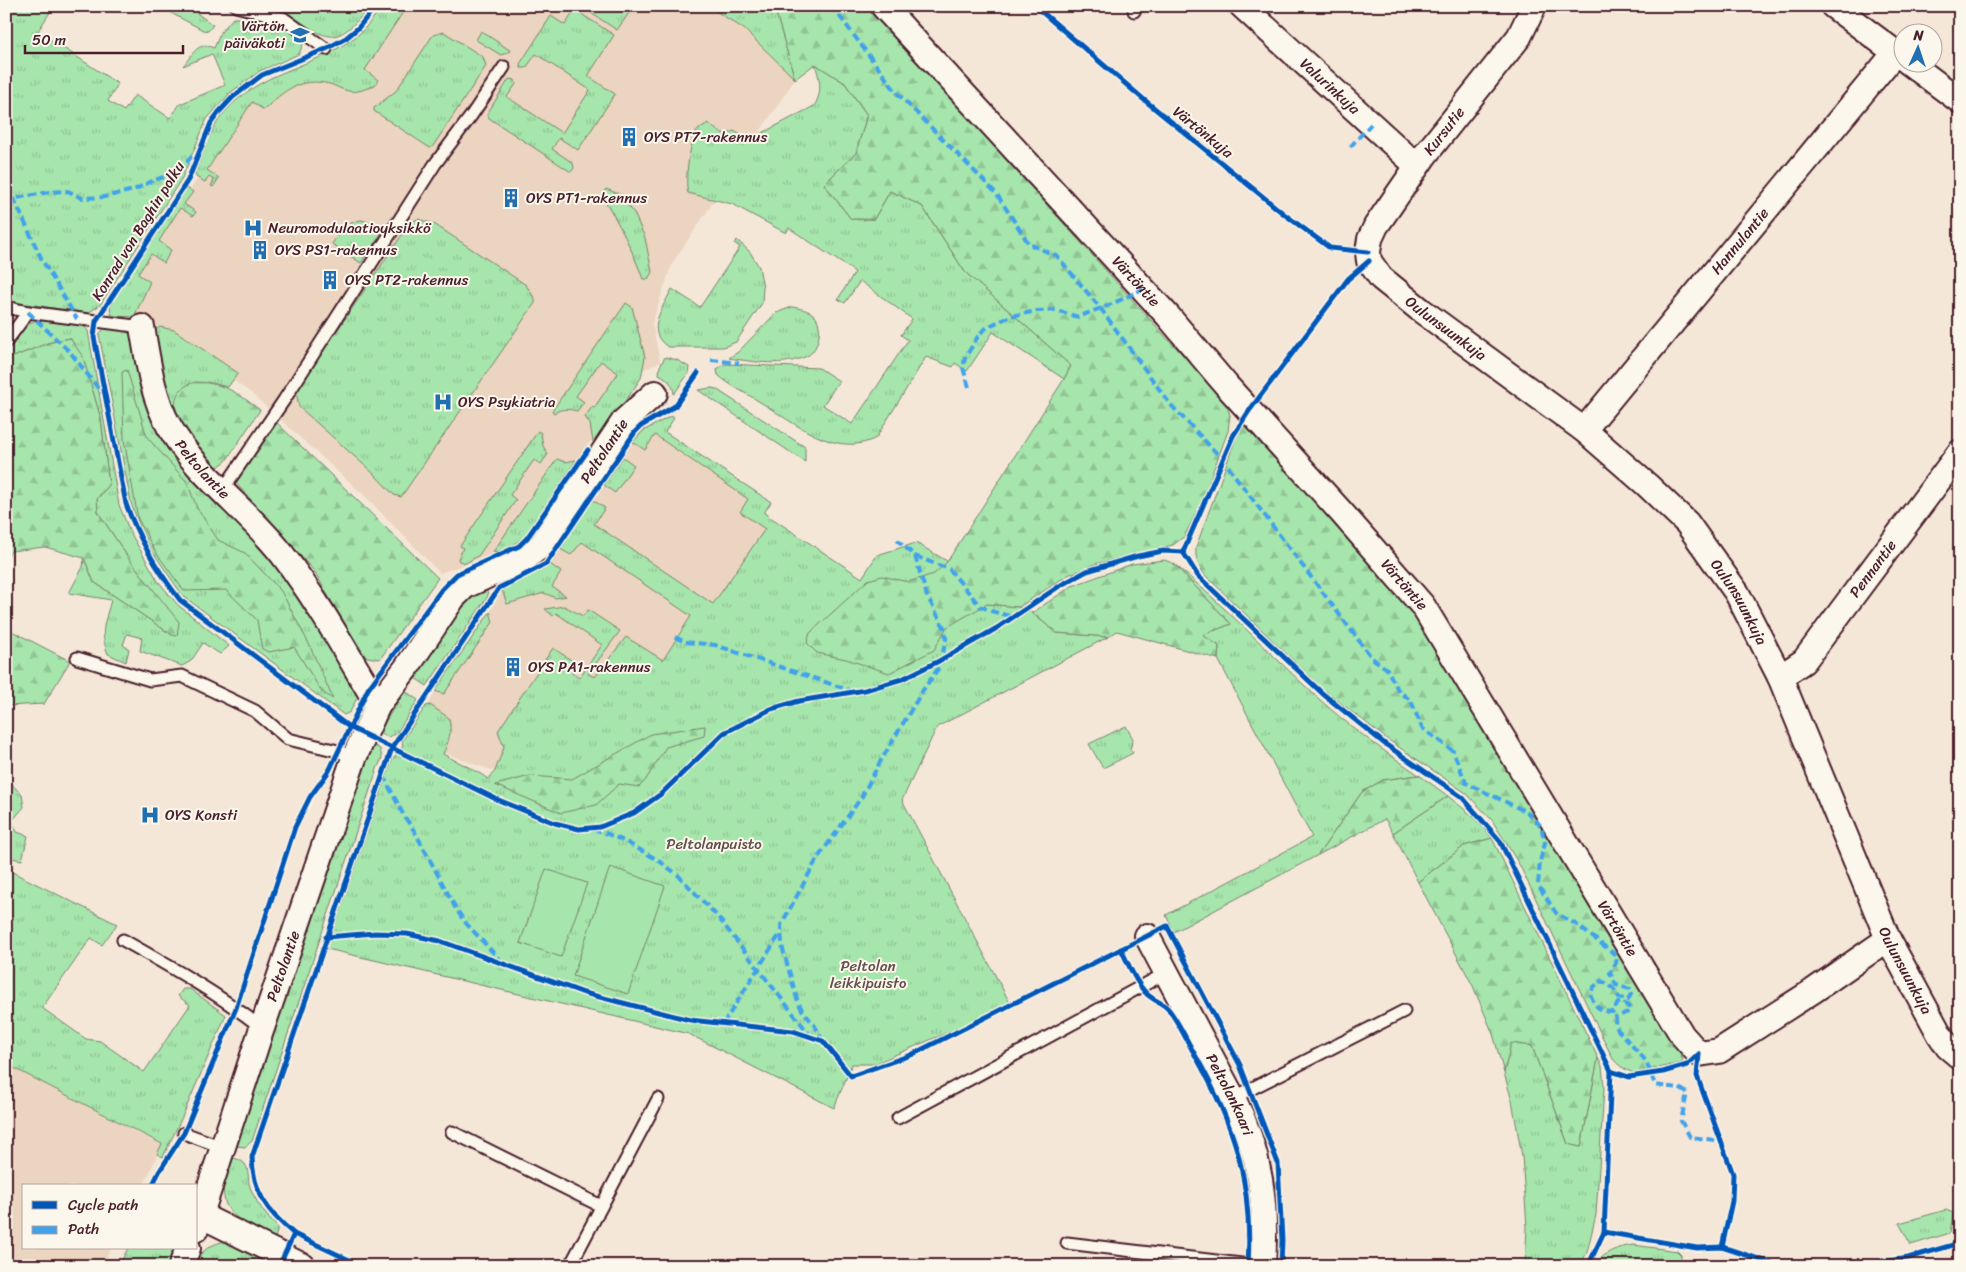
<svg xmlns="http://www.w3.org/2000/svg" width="1966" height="1272" viewBox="0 0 1966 1272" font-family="Sriracha,sans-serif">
<defs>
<pattern id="grass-tufts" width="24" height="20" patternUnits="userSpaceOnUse" patternTransform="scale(1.25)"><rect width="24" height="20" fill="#a6e5ac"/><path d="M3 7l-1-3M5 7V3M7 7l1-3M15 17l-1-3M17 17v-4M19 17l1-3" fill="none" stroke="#90c494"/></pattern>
<pattern id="forest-firs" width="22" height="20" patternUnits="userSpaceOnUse" patternTransform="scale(1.25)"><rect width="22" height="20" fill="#a6e5ac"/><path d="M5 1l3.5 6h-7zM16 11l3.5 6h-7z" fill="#90c494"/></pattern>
</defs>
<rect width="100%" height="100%" fill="#f4e7d8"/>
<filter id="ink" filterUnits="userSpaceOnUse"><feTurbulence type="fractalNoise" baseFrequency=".02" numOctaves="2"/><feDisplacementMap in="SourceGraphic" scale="10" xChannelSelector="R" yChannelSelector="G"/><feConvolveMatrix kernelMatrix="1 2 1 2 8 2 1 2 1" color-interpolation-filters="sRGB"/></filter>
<g filter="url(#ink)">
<g fill="#ebd4c0">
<polygon points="402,6 708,6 744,29 795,79 672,264 652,323 660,362 643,370 641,378 619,411 749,499 772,534 640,729 537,787 412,741 435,691 490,612 502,590 550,564 623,457 598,442 591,441 585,448 525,536 518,542 501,551 440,573 367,498 251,393 165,331 118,304 248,99 374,48"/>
<polygon points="6,1064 162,1145 143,1186 24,1186 24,1248 111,1248 102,1266 6,1266"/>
</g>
<g fill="url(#grass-tufts)" stroke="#78826c">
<path d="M6 6H54L38 31 118 84 108 101 124 111 135 95 170 118 180 104 225 85 212 54 183 66C194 53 197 41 214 48L221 32 233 18H242L257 24 261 19 279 23 301 38 303 44 299 54 260 71 230 93 207 119 182 178 100 305 88 313 6 301Z"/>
<polygon points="175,6 187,6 213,25 208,31 203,30 171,13"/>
<path d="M286 6H370C335 49 328 41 287 12Z"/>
<path d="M382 6H407L365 70 378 80 375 85C367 88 358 93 349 91 342 90 336 86 330 84 300 77 284 90 264 110L252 102 207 170 219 178 213 187 211 186 214 180 209 177 205 182 196 177 195 172C204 153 209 131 223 114 259 71 309 69 351 40 364 32 373 18 382 6Z"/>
<polygon points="580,6 592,6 601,12 604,6 634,6 617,30"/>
<polygon points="708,6 774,6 795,79 744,29"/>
<polygon points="575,10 614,35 588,76 615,94 578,150 559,138 552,149 573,163 574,168 571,172 489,118 487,114 509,79 515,80 516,84 507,97 562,133 590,90 536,54 526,68 521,68 520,64 551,16 565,25"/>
<polygon points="481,31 511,51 501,55 476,40"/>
<polygon points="444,32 483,57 486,66 433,146 430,148 374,111 374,108 396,91 433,35"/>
<path d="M815 64 845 83 867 115 856 153 824 184 851 219H874L890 191 922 206 965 272 1071 366 1064 379 993 332 967 371 955 363 953 367 926 357 876 438C836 459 793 422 760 402 746 393 730 386 718 375L717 369 725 364 819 368 839 381 823 405 852 424 908 340 901 335 912 319 860 281 845 303 838 299 855 272 789 228 786 233 732 204 688 193C684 181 690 139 698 130 701 127 705 125 708 123 718 131 722 137 734 131L749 140 814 106C823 92 820 80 815 64Z"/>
<polygon points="187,188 193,192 184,204 196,212 193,216 180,208 159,241 171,250 164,263 151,254 138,274 150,282 134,317 114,316 111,314 110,307 114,299"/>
<path d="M606 189 619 194 634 213 645 238 652 272 648 279H643C632 249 619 223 602 196Z"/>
<polygon points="418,219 434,224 526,285 535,299 535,303 401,497 394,495 373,473 299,407 296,391 408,226 411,222"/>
<path d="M361 220 376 224 381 230 380 236 361 263 332 244C340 232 346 222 361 220Z"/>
<path d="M737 240 750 252 759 267 763 287 762 303 736 342 723 347H668C644 332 663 307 672 289L700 307 740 247 734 243Z"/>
<path d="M626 303 632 307 645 357 641 378 598 442H593L590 424 585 417 592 407 594 408 618 373 601 361 576 396 584 402 577 411C569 409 562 408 554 413L552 411Z"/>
<path d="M792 307C799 308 809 310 814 315 824 325 819 350 807 356 784 367 753 362 729 358L738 352 776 313Z"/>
<path d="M36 320 84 326 88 331 119 505 130 532 158 581 178 605 229 646 220 654 203 643 191 661 182 666 140 651 142 638 127 634 123 645 129 649 126 662 108 654C99 632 105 623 111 600L69 593 83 567 84 558 94 582 172 635 129 559 98 512 97 499 109 485 101 419 83 358 70 338 48 343 6 360C6 342 20 327 36 320Z"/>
<polygon points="160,327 174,330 238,373 228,387 207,382 177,397 179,422 167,399 154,331"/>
<polygon points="105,328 125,331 132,335 186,469 272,559 295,590 350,680 358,696 350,712 344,715 183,596 152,551 140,527 131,503 99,334"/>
<path d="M665 357 677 360 689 367 688 374 674 394C673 384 668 379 659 374L660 366Z"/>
<polygon points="712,388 716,389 805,447 805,462 698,390"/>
<path d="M671 416 674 418 665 432 771 502 764 513 862 578 877 555 916 543 947 561 987 604 1019 607 1032 613 1057 633 1108 637 937 727 902 800 1010 1003 974 1021 874 1064H852L834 1108 689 1034 327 949 392 760 403 746 402 741 426 706 430 705 449 718C452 732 449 741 443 754 459 763 473 768 488 779L495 771 504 747 498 731 553 648 577 664 572 673 579 678 602 645 556 613 553 616 545 609 564 606 583 616 588 610 620 631 588 674 595 677 626 637 663 660 691 616 582 542 571 555 560 549 593 500 605 508 594 524 713 604 765 529 740 512 748 499 655 435 645 450 633 442 643 431Z"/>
<polygon points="538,431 541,433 543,446 548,454 541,464 534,460 510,495 516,500 479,555 466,563 459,561 458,559 463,548 460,546"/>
<polygon points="623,457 634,465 615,493 604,485"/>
<path d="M557 459 565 462 576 460 525 536C516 543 505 551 493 552Z"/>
<path d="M1173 563C1224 605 1270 654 1319 699 1350 727 1385 752 1419 775L1383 780 1362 792 1318 855 1174 932 1166 915 1312 837 1218 659 1219 646 1202 635 1231 624Z"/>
<polygon points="550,564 561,572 552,587 566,596 556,598 544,593 507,604 502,590"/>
<polygon points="486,586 488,596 427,686 412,676 461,604"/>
<polygon points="490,612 493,622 444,694 435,691"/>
<polygon points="404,692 408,693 418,700 396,734 388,737 378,733"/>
<polygon points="1126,726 1133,739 1130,749 1133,753 1103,768 1089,744"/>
<polygon points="371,744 380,749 382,758 377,769 252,1141 245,1147 236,1146 364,761"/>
<polygon points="6,778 22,795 24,807 12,821 17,832 28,836 22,860 6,857"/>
<polygon points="1448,796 1475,818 1492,838 1464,846 1418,882 1393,833"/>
<polygon points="6,869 117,924 102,945 91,938 42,1008 86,1039 100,1041 144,1072 190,1005 178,996 183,989 190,989 226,1015 183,1115 163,1157 157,1154 162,1144 6,1064"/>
<polygon points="1511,1042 1532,1046 1568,1144 1581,1147 1598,1058 1602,1066 1604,1088 1596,1215 1587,1252 1580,1266 1525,1266 1527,1227 1522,1156 1512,1101 1504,1073"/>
<path d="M231 1157C237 1159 241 1160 245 1164 249 1170 248 1178 249 1184 254 1200 266 1216 278 1228L275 1238C230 1216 212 1211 231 1157Z"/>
<polygon points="1946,1210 1953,1213 1950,1233 1911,1245 1899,1223"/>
<path d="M227 1241 239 1244 270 1260 265 1266H194C199 1251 212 1243 227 1241Z"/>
<path d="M1633 1245 1677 1251 1681 1255V1260L1677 1266H1595C1605 1251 1616 1248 1633 1245Z"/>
<polygon points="128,1248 174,1248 167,1266 119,1266"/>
</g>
<g fill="url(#forest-firs)" stroke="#78826c">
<polygon points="774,6 868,6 1165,336 1219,393 1226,403 1230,415 1228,431 1205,493 1185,536 1173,545 1095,564 1068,575 1019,607 987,604 947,627 934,650 889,673 846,659 817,653 807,643 810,633 868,580 882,576 908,582 934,574 947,562 1064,379 1071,366 965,272 922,206 890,191 874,219 851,219 824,184 856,153 867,115 845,83 815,64 795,79"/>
<polygon points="70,338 83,357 101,419 109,485 97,499 98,512 129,559 179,622 177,636 172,635 94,582 84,558 45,547 11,551 6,560 6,360 48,343"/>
<polygon points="127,370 147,437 187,482 197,508 218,540 245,553 281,591 309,644 333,699 322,692 294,647 269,652 262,649 257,620 226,590 184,591 155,551 138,519 124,439 122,372"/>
<path d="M195 382C226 383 237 393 260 410L226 461 218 467 213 466C196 448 149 396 195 382Z"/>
<polygon points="276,422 438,578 380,659 361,656 315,572 236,483"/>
<path d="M1244 426 1250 427 1406 603 1424 626 1674 1041 1683 1059 1681 1063 1634 1073C1625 1070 1619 1066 1613 1059L1520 866 1492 820 1466 793 1387 739 1324 690 1205 575C1198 565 1195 559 1196 547L1236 438Z"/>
<polygon points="1164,560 1173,563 1231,624 1203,635 1219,646 1218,659 1117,631 1108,637 1057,633 1032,613 1072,586 1132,564"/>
<polygon points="6,628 70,661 44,704 6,706"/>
<polygon points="705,726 704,736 666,747 645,781 639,787 619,784 596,805 561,813 495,785 530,776 572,779 651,734"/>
<polygon points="1419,775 1448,796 1393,833 1385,819 1318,855 1362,792 1383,780"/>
<polygon points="1492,838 1598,1058 1581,1147 1568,1144 1532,1046 1511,1043 1504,1073 1493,1034 1473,986 1418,882 1464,846"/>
</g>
<g fill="#a6e5ac" stroke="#78826c">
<polygon points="610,867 665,886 628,994 573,976"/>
<polygon points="546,869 587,883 561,957 520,943"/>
</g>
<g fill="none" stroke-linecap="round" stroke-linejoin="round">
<g stroke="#4a1f2b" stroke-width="15">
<g id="lane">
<polyline points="236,6 283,18 326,49"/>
<polyline points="1134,11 1138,6"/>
<polyline points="6,307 28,312 142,327"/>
<polyline points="6,342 28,312"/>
<polyline points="222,491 284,400 435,164 471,116 504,67"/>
<polyline points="77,658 150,680 182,676 255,711 288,739 338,751 354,758"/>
<path d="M123 940C171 967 219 994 262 1028"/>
<polyline points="1233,1098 1404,1011"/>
<polyline points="898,1118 1168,972"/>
<polyline points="452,1132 601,1206"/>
<polyline points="184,1133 222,1147"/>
<polyline points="1067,1243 1258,1266"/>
<polyline points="570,1266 658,1099"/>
</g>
</g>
<g stroke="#4a1f2b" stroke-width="28">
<g id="street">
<path id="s1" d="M883 6 1168 316 1227 386 1342 513 1423 606 1682 1035 1699 1054 1719 1051 1813 991 1888 939"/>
<path id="s2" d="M1242 6 1417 166"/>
<path id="s3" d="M1534 6 1519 37 1425 155 1376 226 1370 239 1368 252 1369 261 1381 278 1422 311 1584 430 1647 485 1687 523 1737 593 1780 677 1888 939 1940 1035 1948 1047 1960 1057"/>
<polyline points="1833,6 1904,59"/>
<polyline points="1908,62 1960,101"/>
<path id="s4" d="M142 327C148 360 152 396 169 426 197 476 247 509 282 554 318 601 347 654 378 705L354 758 259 1037 196 1229"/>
<path id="s5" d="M1584 430 1895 53"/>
<path id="s6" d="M1780 677 1804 661 1960 452"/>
<path id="s7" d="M378 705 407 667 453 598 465 586 522 560 541 546 624 421 655 393"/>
<path id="s8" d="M1147 936 1233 1098C1261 1153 1267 1204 1263 1266"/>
<polyline points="202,1216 303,1266"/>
<polyline points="181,1266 188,1248"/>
</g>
</g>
<use href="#lane" stroke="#fbf7ec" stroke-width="11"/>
<use href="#street" stroke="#fbf7ec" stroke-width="24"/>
<g stroke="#40a2eb" stroke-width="4" stroke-dasharray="8 4" stroke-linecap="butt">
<path d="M832 6 897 93 996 193 1029 244 1057 256 1101 309 1170 404 1223 460 1372 658 1387 669 1398 690 1411 701 1422 728 1453 751 1466 783 1527 812 1541 826 1545 843 1540 861 1538 885 1556 913 1577 925 1617 956 1616 963 1610 973 1616 985 1630 989 1631 994 1628 1000 1619 998C1614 988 1610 984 1600 981L1593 988 1590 994C1595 1006 1599 1012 1613 1012L1618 1003 1623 1002 1630 1008 1628 1012 1616 1017 1615 1024 1618 1030 1646 1061 1655 1085 1679 1088 1687 1093 1681 1121 1690 1137 1722 1141"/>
<polyline points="1350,147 1371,124"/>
<polyline points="6,175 14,199 42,260 77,319"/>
<polyline points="6,200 49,192 68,191 82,198 104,197 134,190 154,180 177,173 194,154"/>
<polyline points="28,312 70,352 102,393"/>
<polyline points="711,360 739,363"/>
<polyline points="969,387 963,368 965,358 980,333 989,326 1011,316 1037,311 1056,310 1078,317 1114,303 1143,289"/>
<polyline points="915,556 949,569 980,606 991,611 1014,617"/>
<polyline points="675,637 685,642 715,645 849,690"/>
<polyline points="383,775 404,816 415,832 455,907 464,921 500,960"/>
<polyline points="593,830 601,831 626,842 658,860 678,875 717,916 810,1035"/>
<polyline points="723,1024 780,934"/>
<polyline points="823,1041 815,1026 802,1010 797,999 782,946 781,925 817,859 861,798 880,762 923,690 940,666 946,639 945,629 927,596 915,556 897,540"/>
</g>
<g stroke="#fbf7ec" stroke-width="8">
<g id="cycleway">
<path d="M376 6 358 28 346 38 326 49 262 75 233 97 219 112 211 123 188 180 96 321 94 337 126 504C139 540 157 570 180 600L349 727 496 799 555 823 579 829 600 827 634 813 661 794 724 733 771 709 799 701 865 690 902 679 939 661 997 628 1061 585 1087 571 1138 556 1163 551 1183 552"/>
<polyline points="1035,6 1142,98 1284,214 1330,248 1368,252"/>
<polyline points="1369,261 1348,279 1249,411 1233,436 1183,552 1198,576 1323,694 1385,744 1462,797 1500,841 1611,1071"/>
<polyline points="326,937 375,933 407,934 440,941 584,993 690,1020 793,1031 823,1041 851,1076 911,1055 1167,926 1240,1065 1278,1163 1282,1240 1281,1266"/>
<path d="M1121 949C1128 963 1134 980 1145 992 1151 1000 1163 1002 1169 1010 1179 1023 1186 1039 1194 1053 1235 1125 1253 1182 1248 1266"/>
<polyline points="1699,1054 1697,1076 1733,1174 1732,1201 1722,1247"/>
<polyline points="152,1186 159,1172 184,1133 236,1008 295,827 310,797 329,771 368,689 442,589 457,574 519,546 527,538 588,450"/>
<polyline points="1604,1232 1697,1248 1722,1247 1780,1266"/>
<polyline points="294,1234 362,1266"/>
<path d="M279 1266 294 1234C267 1211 253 1193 252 1157L392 748 499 588 546 564 635 432 641 426 675 406 698 373"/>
<polyline points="1588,1266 1604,1232 1611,1071 1629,1077 1663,1072 1687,1065 1699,1054"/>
<polyline points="1852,1266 1908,1258 1960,1243"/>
</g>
</g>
<use href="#cycleway" stroke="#0057b8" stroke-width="5"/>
</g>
</g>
<defs>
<g id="school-bare" transform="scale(1.5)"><path d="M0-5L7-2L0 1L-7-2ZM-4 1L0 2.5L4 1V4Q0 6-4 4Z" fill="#1f6fb2" stroke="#fbf7ec" stroke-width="2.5" paint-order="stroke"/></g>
<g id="building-bare" transform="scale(1.5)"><path d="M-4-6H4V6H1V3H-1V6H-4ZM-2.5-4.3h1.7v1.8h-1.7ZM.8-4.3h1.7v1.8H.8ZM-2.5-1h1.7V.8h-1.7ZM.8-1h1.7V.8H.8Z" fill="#1f6fb2" stroke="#fbf7ec" stroke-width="2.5" paint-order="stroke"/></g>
<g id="hospital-bare" transform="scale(1.5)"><path d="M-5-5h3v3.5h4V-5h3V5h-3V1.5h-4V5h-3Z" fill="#1f6fb2" stroke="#fbf7ec" stroke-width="2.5" paint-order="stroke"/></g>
</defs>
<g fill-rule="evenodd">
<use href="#school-bare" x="300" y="35"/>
<use href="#building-bare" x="629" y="137"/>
<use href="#building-bare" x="511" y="198"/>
<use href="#hospital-bare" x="253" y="228"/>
<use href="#building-bare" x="260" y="250"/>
<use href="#building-bare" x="330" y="280"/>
<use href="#hospital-bare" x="443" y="402"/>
<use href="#building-bare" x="513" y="667"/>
<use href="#hospital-bare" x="150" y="815"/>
</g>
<g text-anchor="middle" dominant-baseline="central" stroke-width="4" stroke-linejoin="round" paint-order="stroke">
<g font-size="15" fill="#4a1f2b" stroke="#fbf7ec" text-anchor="start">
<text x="285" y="26" text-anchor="end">Värtön<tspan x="285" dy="17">päiväkoti</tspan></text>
<text x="644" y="137">OYS PT7-rakennus</text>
<text x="526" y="198">OYS PT1-rakennus</text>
<text x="268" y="228">Neuromodulaatioyksikkö</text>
<text x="275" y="250">OYS PS1-rakennus</text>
<text x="345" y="280">OYS PT2-rakennus</text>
<text x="458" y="402">OYS Psykiatria</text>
<text x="528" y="667">OYS PA1-rakennus</text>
<text x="165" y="815">OYS Konsti</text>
</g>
<g font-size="15" fill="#4a1f2b" stroke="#fbf7ec">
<text stroke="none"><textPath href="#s2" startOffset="119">Valurinkuja</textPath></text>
<text transform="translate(1444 131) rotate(-52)">Kursutie</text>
<text transform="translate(1203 132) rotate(39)">Värtönkuja</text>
<text transform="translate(138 231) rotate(-58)">Konrad von Baghin polku</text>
<text stroke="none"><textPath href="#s5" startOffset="245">Hannulantie</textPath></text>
<text stroke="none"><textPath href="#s1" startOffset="374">Värtöntie</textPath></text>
<text stroke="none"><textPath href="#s3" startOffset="411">Oulunsuunkuja</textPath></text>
<text stroke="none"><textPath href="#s7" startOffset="348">Peltolantie</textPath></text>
<text stroke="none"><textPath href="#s4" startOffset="158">Peltolantie</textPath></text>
<text stroke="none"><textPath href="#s6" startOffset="144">Pennantie</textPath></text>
<text stroke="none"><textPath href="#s1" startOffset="779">Värtöntie</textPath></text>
<text stroke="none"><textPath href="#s3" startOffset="816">Oulunsuunkuja</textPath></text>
<text stroke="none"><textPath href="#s1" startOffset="1184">Värtöntie</textPath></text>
<text transform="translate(283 966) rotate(-71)">Peltolantie</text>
<text stroke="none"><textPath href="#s3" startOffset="1221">Oulunsuunkuja</textPath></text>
<text stroke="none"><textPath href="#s8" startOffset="179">Peltolankaari</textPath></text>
</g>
<g font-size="15" fill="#61504b" stroke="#fbf7ec">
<text x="714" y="844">Peltolanpuisto</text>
<text x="868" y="966">Peltolan<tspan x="868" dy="17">leikkipuisto</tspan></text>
</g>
</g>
<rect width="1966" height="1272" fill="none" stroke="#fbf7ec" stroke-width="25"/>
<rect x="12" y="12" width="1941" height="1247" fill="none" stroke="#4a1f2b" stroke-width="2" filter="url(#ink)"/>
<rect x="22" y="1184" width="175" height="65" fill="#fbf7ec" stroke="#b4a19f"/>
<rect x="32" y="1201" width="25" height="8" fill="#0057b8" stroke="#b4a19f"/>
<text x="68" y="1210" font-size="15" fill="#4a1f2b">Cycle path</text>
<rect x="32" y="1226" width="25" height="8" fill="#40a2eb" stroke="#b4a19f"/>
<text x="68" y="1234" font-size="15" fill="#4a1f2b">Path</text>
<g transform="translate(1918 48) rotate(3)"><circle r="24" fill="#fbf7ec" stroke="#b4a19f"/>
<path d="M0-4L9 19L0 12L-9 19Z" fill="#1f6fb2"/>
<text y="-8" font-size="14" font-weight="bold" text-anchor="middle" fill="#4a1f2b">N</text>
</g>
<path d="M25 45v8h158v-8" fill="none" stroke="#4a1f2b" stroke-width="2.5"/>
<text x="32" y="45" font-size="15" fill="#4a1f2b" stroke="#fbf7ec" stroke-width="4" paint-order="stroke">50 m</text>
</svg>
